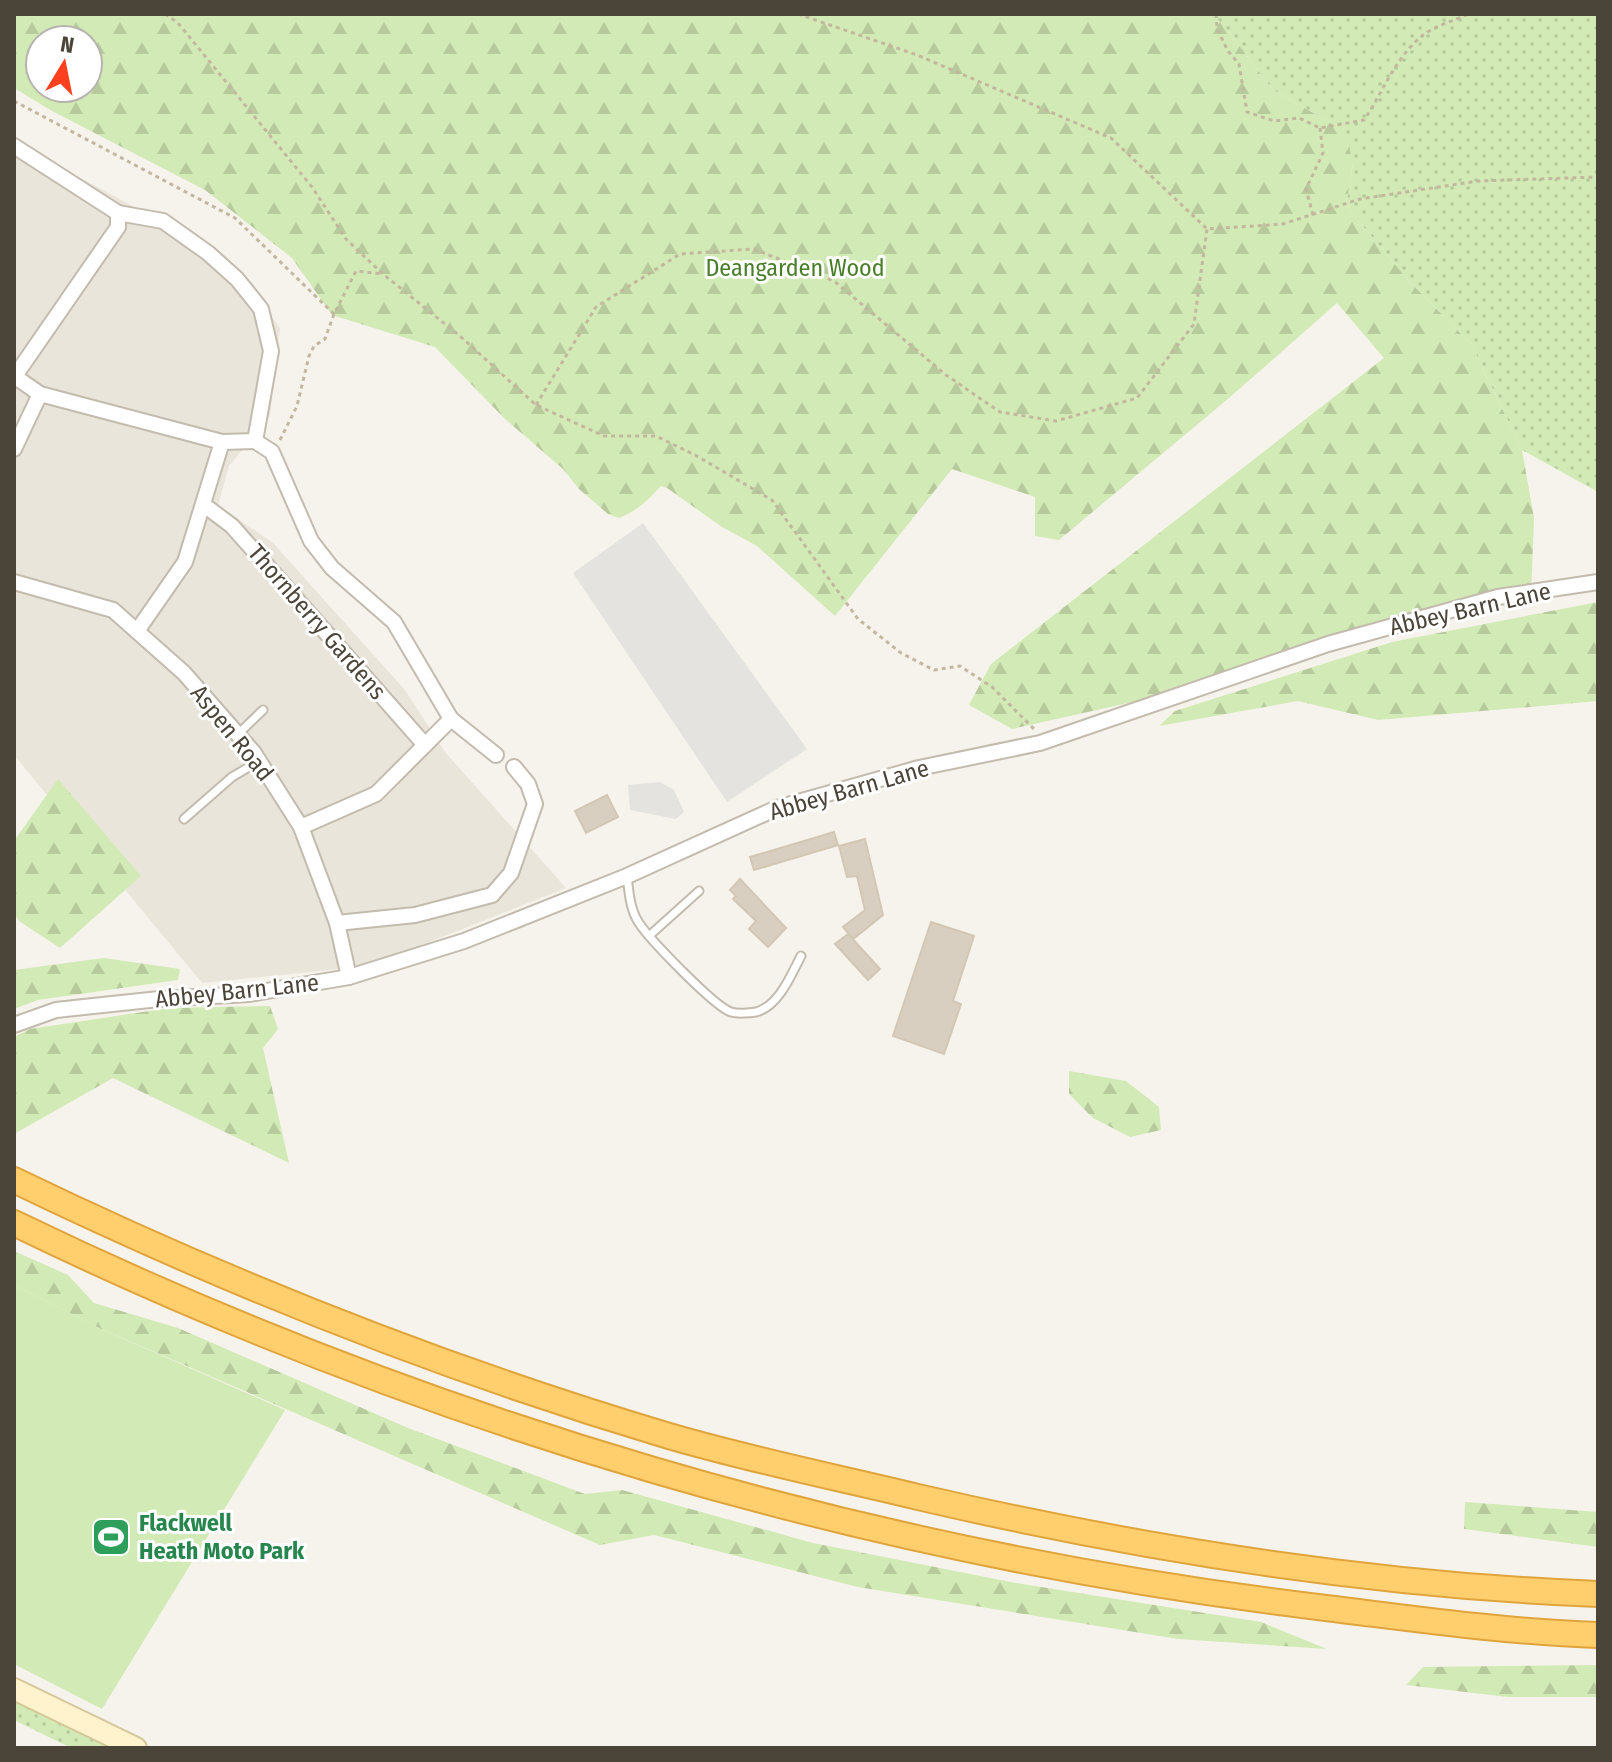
<svg xmlns="http://www.w3.org/2000/svg" width="1612" height="1762" viewBox="0 0 1612 1762" font-family="'Fira Sans Condensed',sans-serif">
<defs>
<pattern id="grass-dots" width="8" height="8" patternUnits="userSpaceOnUse" patternTransform="scale(2)"><rect width="8" height="8" fill="#d2eab5"/><path d="M2 2h.1M6 6h.1" fill="none" stroke="#b6ca9c" stroke-width="1.8" stroke-linecap="round"/></pattern>
<pattern id="forest-firs" width="22" height="20" patternUnits="userSpaceOnUse" patternTransform="scale(2)"><rect width="22" height="20" fill="#d2eab5"/><path d="M5 1l3.5 6h-7zM16 11l3.5 6h-7z" fill="#b6ca9c"/></pattern>
</defs>
<rect width="100%" height="100%" fill="#f6f3ec"/>
<polygon fill="#eae5da" points="14,142 227,257 280,328 270,416 229,466 218,505 273,543 405,690 445,752 566,888 369,966 202,983 14,755"/>
<g fill="url(#grass-dots)">
<polygon points="1212,14 1598,14 1598,492 1522,450 1471,344 1408,280 1346,206 1353,164 1329,122 1273,90 1225,27"/>
<polygon points="14,1701 112,1748 71,1748 14,1720"/>
</g>
<g fill="url(#forest-firs)" fill-rule="evenodd">
<path d="M14 14H1212L1225 27 1273 90 1329 122 1347 138 1353 164 1346 206 1408 280 1471 344 1522 450 1534 518 1531 596 1384 626 1191 689 1012 729 969 705 991 664 1384 358 1337 303 1229 398 1059 540 1035 536V497L952 469 835 616 757 546 722 527 667 488 661 486C648 500 637 511 619 518L608 514 579 489 563 469 505 419 435 347 332 315 292 258 205 190 52 111 14 88ZM40 40H88V88H40Z"/>
<polygon points="1598,602 1598,701 1378,720 1298,701 1159,726 1175,711 1392,642"/>
<polygon points="58,779 141,876 60,948 19,921 14,913 14,841"/>
<polygon points="104,958 180,969 178,980 38,1000 14,1009 14,970"/>
<polygon points="270,1006 278,1029 263,1048 289,1163 113,1078 14,1134 14,1037 30,1029 169,1008"/>
<polygon points="1069,1071 1126,1081 1159,1107 1161,1130 1130,1137 1093,1118 1069,1094"/>
<polygon points="14,1251 68,1275 94,1303 178,1328 408,1428 585,1494 622,1490 813,1543 1016,1583 1261,1622 1327,1649 1178,1639 858,1587 654,1535 600,1545 99,1328 14,1285"/>
<polygon points="1465,1502 1598,1512 1598,1547 1464,1529"/>
<polygon points="1598,1665 1598,1697 1508,1697 1406,1685 1423,1667"/>
</g>
<polygon fill="#d2eab5" points="14,1285 99,1328 285,1410 102,1709 14,1664"/>
<g fill="#e5e3e0">
<polygon points="643,523 807,749 727,802 573,573"/>
<polygon points="660,782 674,790 684,812 676,819 630,810 628,785"/>
</g>
<g fill="#d8cfc1" stroke="#d3c7b4" stroke-width="2">
<polygon points="607,795 618,817 586,833 575,811"/>
<polygon points="834,832 838,845 754,870 750,857"/>
<polygon points="865,839 883,915 853,939 843,927 865,910 857,876 847,877 839,846"/>
<polygon points="740,879 786,928 768,947 749,929 756,921 733,899 736,896 730,890"/>
<polygon points="931,922 974,936 953,1001 961,1004 944,1054 893,1036"/>
<polygon points="848,934 880,969 868,980 835,944"/>
</g>
<g fill="none" stroke-linecap="round" stroke-linejoin="round">
<g stroke="#c2bbae" stroke-width="11">
<g id="lane">
<polyline points="237,735 263,710"/>
<polyline points="184,819 232,777 259,761"/>
<path d="M627 876C629 892 630 910 639 923 650 940 715 1007 731 1012 737 1014 750 1013 756 1012 779 1006 791 975 801 956"/>
<polyline points="650,935 699,891"/>
</g>
</g>
<g stroke="#c2bbae" stroke-width="18">
<g id="street">
<polyline points="14,146 118,213"/>
<polyline points="14,376 40,394 222,442"/>
<polyline points="15,376 118,227 118,213 163,221 208,253 237,279 261,309 271,351 255,441 272,452 311,541 332,568 394,622 451,719 376,794 301,827"/>
<polyline points="14,449 40,394"/>
<polyline points="204,505 232,526 425,745"/>
<polyline points="14,582 113,610 184,673 254,753 301,827 337,923 349,977"/>
<polyline points="137,631 185,562 222,442 255,441"/>
<polyline points="451,719 496,755"/>
<polyline points="337,923 415,915 492,895 511,873 535,804 528,784 514,767"/>
<polyline points="14,1025 56,1010 159,999 249,994 349,977 464,941 627,876 777,808 919,768 1040,743 1328,644 1498,597 1598,582"/>
</g>
</g>
<g stroke="#d6c79b" stroke-width="24">
<polyline id="secondary" points="14,1689 136,1748"/>
</g>
<g stroke="#e0a43c" stroke-width="28">
<g id="highway">
<path d="M14 1180C225 1282 444 1369 669 1436 751 1460 835 1477 918 1497 1142 1549 1369 1585 1598 1594"/>
<path d="M14 1223C426 1423 872 1554 1326 1608 1417 1619 1507 1632 1598 1635"/>
</g>
</g>
<g stroke="#c4b79f" stroke-width="3" stroke-dasharray="4 4" stroke-linecap="butt">
<polyline points="165,14 178,23 312,187 346,239 383,274 461,337 536,405 604,436 656,436 695,455 772,500 858,619 901,653 934,670 960,666 992,687 1034,729"/>
<polyline points="798,14 917,55 1111,138 1207,229 1283,224 1360,199 1478,181 1598,177"/>
<path d="M1216 14 1217 29 1228 51 1239 64 1247 112 1274 121 1299 118 1320 128 1364 120C1383 92 1395 58 1422 36 1434 26 1454 21 1468 14"/>
<polyline points="14,101 235,218 334,314"/>
<polyline points="1313,215 1306,189 1323,153 1320,128"/>
<polyline points="536,405 596,307 680,254 754,249 834,281 946,375 1000,412 1056,421 1137,398 1194,324 1207,229"/>
<polyline points="280,440 297,406 309,356 314,346 325,339 334,314 356,271 383,274"/>
</g>
<use href="#lane" stroke="#fff" stroke-width="7"/>
<use href="#street" stroke="#fff" stroke-width="14"/>
<use href="#secondary" stroke="#fff3cd" stroke-width="20"/>
<use href="#highway" stroke="#ffcf6e" stroke-width="24"/>
</g>
<defs>
<g id="stadium-square" transform="scale(2)"><rect x="-9" y="-9" width="18" height="18" rx="4" fill="#2e9e5b" stroke="#fff"/><path d="M0-5a6.5 5 0 1 0 0 10a6.5 5 0 1 0 0-10ZM-3.5-1.8h7v3.6h-7Z" fill="#fff"/></g>
</defs>
<g fill-rule="evenodd">
<use href="#stadium-square" x="111" y="1537"/>
</g>
<g text-anchor="middle" dominant-baseline="central" stroke-width="6" stroke-linejoin="round" paint-order="stroke">
<g font-size="24" fill="#4a7f2a" stroke="#fff">
<text x="795" y="268">Deangarden Wood</text>
</g>
<g font-size="24" fill="#4b4439" stroke="#fff">
<text transform="translate(1470 609) rotate(-13)">Abbey Barn Lane</text>
<text transform="translate(317 622) rotate(49)">Thornberry Gardens</text>
<text transform="translate(232 733) rotate(51)">Aspen Road</text>
<text transform="translate(849 790) rotate(-16)">Abbey Barn Lane</text>
<text transform="translate(237 991) rotate(-6)">Abbey Barn Lane</text>
</g>
<g font-size="24" font-weight="bold" fill="#27864d" stroke="#fff" text-anchor="start">
<text x="139" y="1523">Flackwell<tspan x="139" dy="28">Heath Moto Park</tspan></text>
</g>
</g>
<rect width="1612" height="1762" fill="none" stroke="#4b4439" stroke-width="32"/>
<g transform="translate(64 64) rotate(10)"><circle r="38" fill="#ffffff" stroke="#b7b4b0" stroke-width="2"/>
<path d="M0-6L14 30L0 20L-14 30Z" fill="#fc3f1d"/>
<text y="-12" font-size="22" font-weight="bold" text-anchor="middle" fill="#4b4439">N</text>
</g>
</svg>
